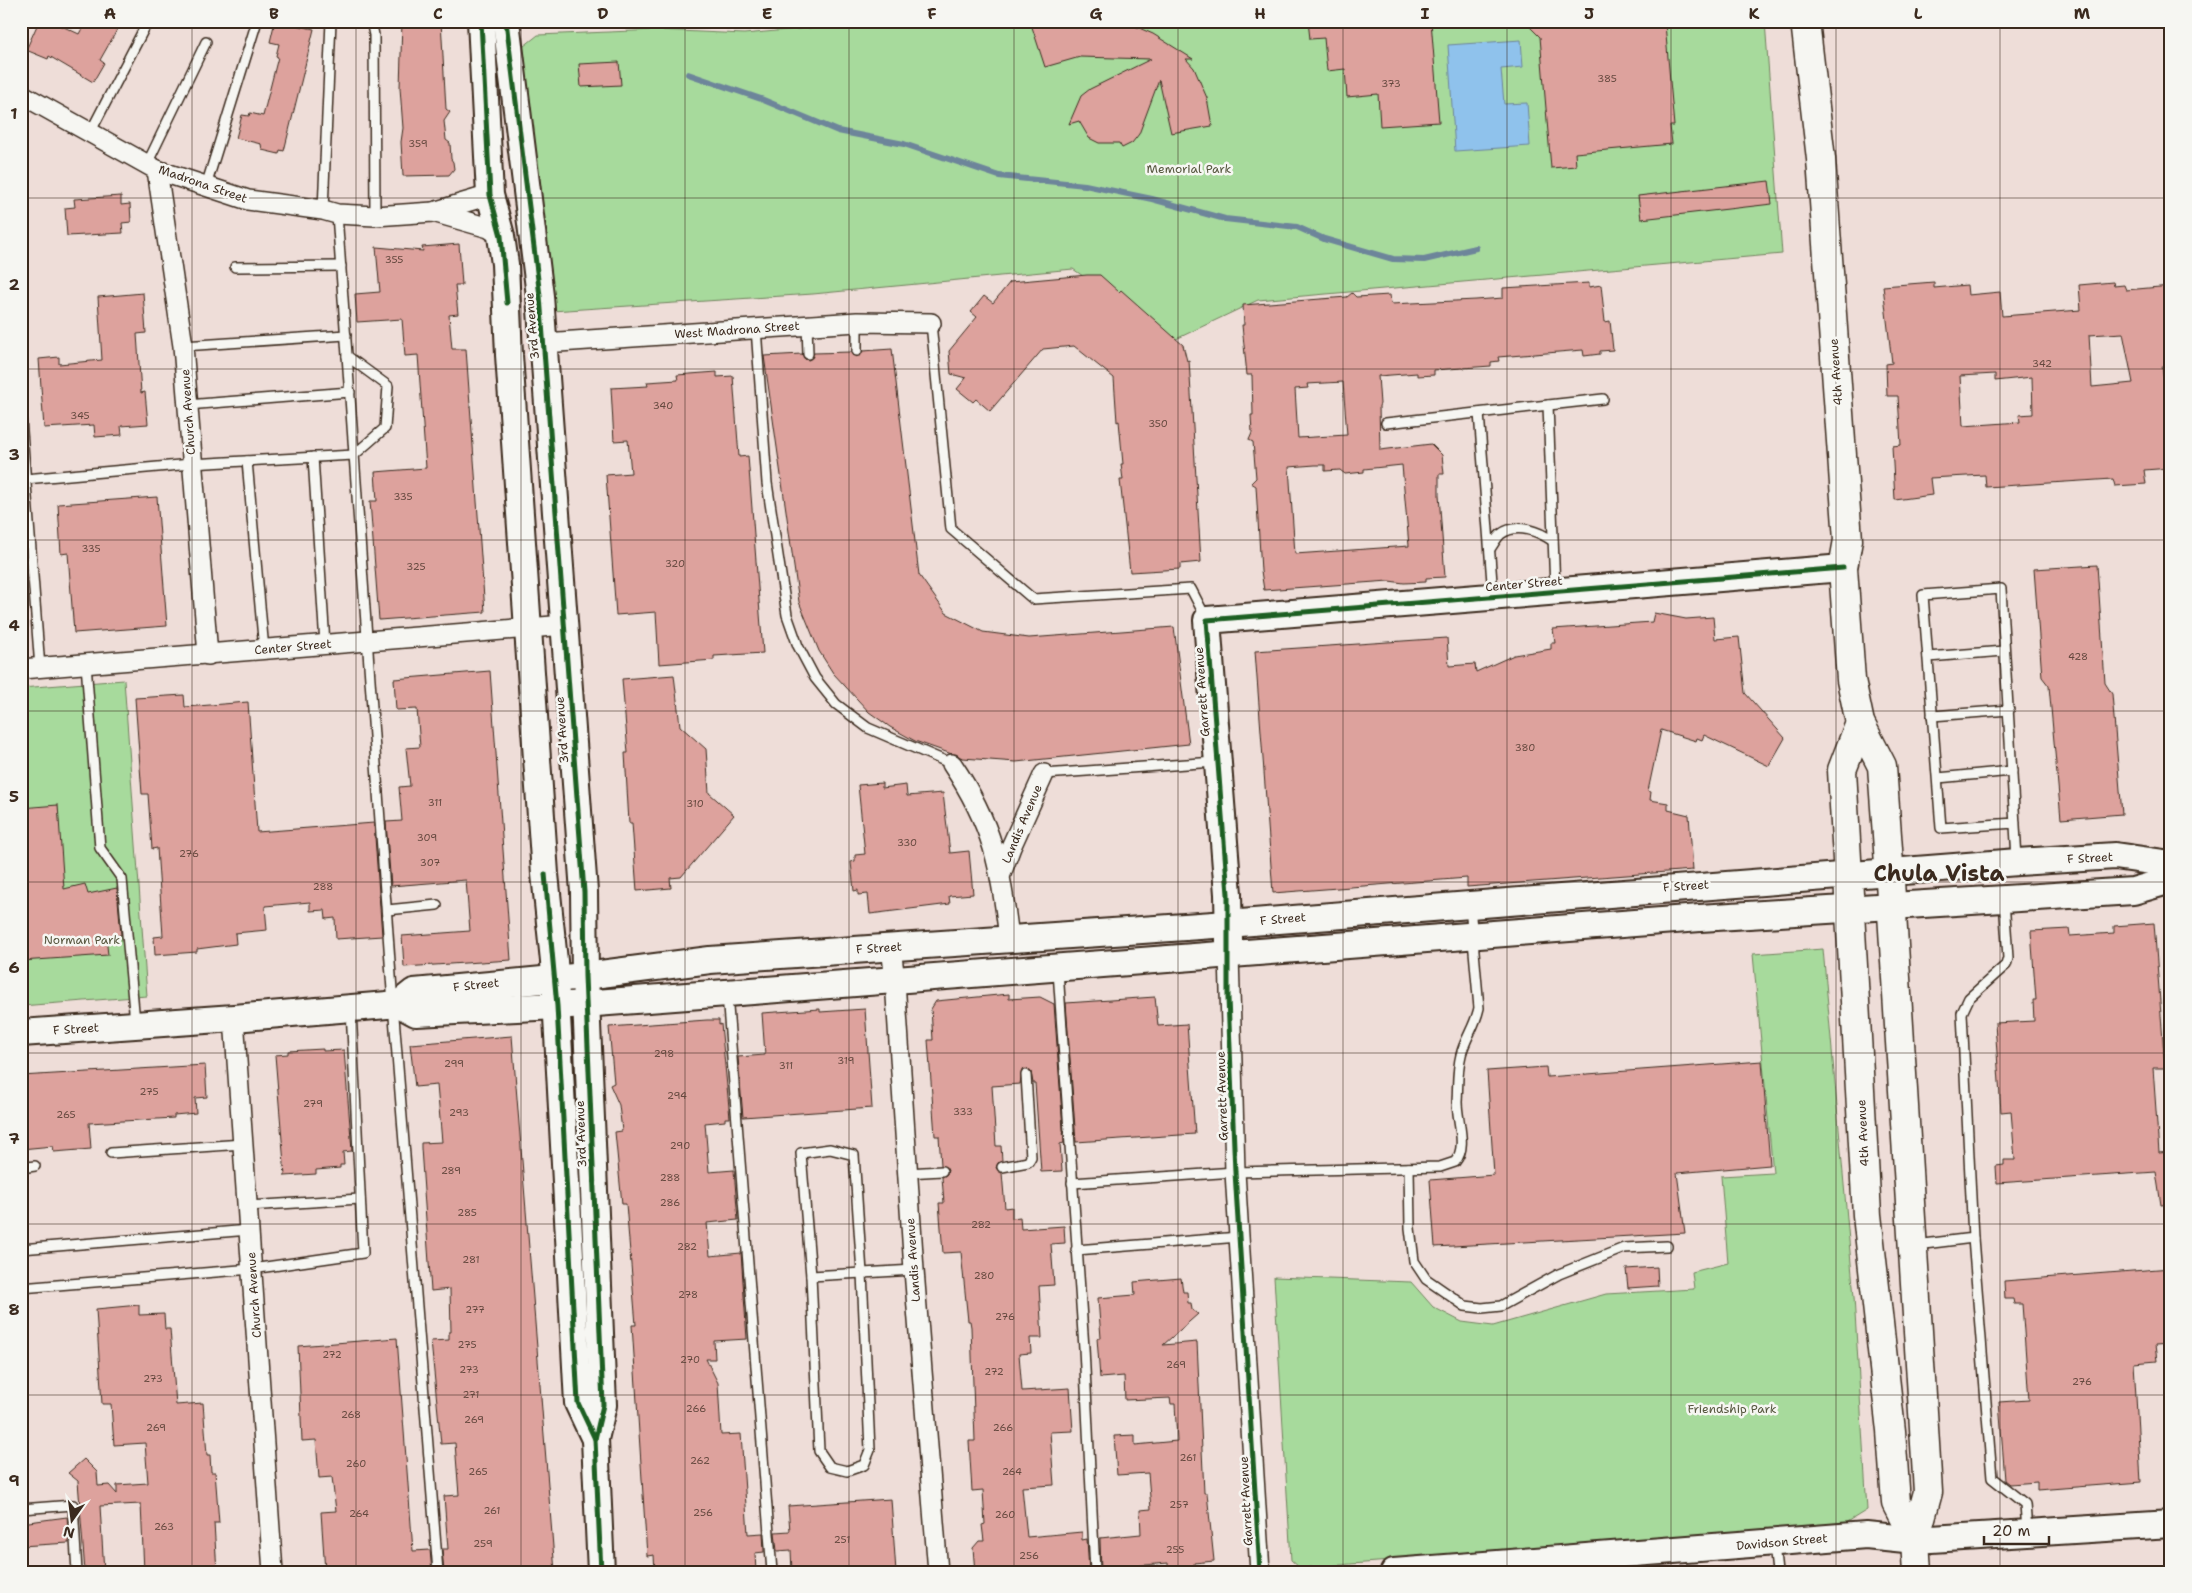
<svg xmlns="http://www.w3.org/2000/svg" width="2192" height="1593" viewBox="0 0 2192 1593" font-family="'Shantell Sans',sans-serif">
<rect width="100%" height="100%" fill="#eeddd8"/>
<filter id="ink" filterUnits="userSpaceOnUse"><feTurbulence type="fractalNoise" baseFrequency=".02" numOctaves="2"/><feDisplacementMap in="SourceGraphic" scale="10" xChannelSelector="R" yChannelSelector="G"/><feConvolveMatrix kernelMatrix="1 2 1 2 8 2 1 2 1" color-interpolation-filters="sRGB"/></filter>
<g filter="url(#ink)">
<g fill="#a7da9c" stroke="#71825d">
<polygon points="884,21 1765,21 1782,254 1258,300 1174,340 1073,269 813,294 552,311 519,50 538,35 656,30 744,34"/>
<polygon points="124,680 147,996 21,1006 21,688"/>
<polygon points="1823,949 1854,1297 1867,1510 1841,1526 1300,1568 1291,1560 1274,1277 1411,1282 1433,1307 1462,1322 1493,1326 1606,1294 1694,1289 1692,1272 1728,1263 1721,1176 1773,1173 1753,954"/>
</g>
<polygon fill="#8fc2ec" stroke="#6d859a" points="1521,40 1523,67 1501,69 1504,104 1527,103 1530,146 1455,151 1448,45"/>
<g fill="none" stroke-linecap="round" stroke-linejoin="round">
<polyline stroke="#6d859a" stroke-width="6" points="688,74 761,99 838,131 904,144 999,176 1085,185 1152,199 1225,219 1297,227 1324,239 1393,259 1424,260 1476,248"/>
</g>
<g fill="#dda29d" stroke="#3b2a1e" fill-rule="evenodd">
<polygon points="39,21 51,21 79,34 86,21 101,21 117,30 100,60 104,63 93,82 49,56 48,59 26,50"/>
<polygon points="275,21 314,29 284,151 280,150 279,154 262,150 261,144 236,138 242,115 249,116 250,113 263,116 278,57 276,56 279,44 270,42"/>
<polygon points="402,21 441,21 446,109 450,112 444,121 446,140 450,143 451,159 453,162 454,169 449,175 403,176 401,142 403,128 400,88"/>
<polygon points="1050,21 1123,21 1153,34 1193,59 1186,59 1194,68 1207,98 1212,126 1171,133 1159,80 1139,134 1132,143 1122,148 1119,143 1099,143 1089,138 1079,121 1069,124 1081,96 1090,89 1151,59 1080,57 1045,67 1032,27"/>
<polygon points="1308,21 1431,21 1439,122 1380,126 1378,94 1347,97 1345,69 1327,71 1324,38 1310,39"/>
<polygon points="1524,21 1661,21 1662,24 1665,24 1674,126 1670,126 1672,144 1575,153 1576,166 1551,168 1540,37"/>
<polygon points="619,62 621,85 581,87 579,64"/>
<polygon points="1769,181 1772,204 1641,219 1638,196"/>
<polygon points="121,196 121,205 130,204 131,222 122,223 123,233 67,236 65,208 75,207 74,199"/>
<polygon points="459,244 462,285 455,285 458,314 449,315 452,349 466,349 485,612 379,620 370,501 377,501 375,472 426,468 418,355 405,356 402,319 357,322 355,294 380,292 376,247 423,251 422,247"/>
<polygon points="1087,275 1100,275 1119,292 1121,290 1183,345 1187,361 1189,360 1201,562 1180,564 1180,569 1130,572 1123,507 1120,480 1123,480 1121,464 1123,464 1119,421 1117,422 1114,378 1074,346 1043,349 990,411 976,399 973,402 957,389 966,378 951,374 949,351 977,317 971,312 984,296 993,303 1010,282"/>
<path d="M1934 282V288L1967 285 1968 295 2000 292 2002 316 2081 310 2079 285 2113 282 2114 286 2124 285 2126 290 2171 286V366H2162L2167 402 2171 401V468L2144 470 2146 484 2115 486 2113 479 1986 487 1985 475 1930 478 1932 495 1895 500 1892 446 1901 445 1898 396H1887L1886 364 1892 363 1883 286ZM2123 333 2133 383 2092 387 2089 335ZM1995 374V381L2032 377 2033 414 2019 415 2020 422 1963 426 1960 376Z"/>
<path d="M1589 283V287L1601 285 1605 322 1610 321 1613 350 1600 351V354L1584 356 1583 350 1498 357 1499 361 1491 362V366L1434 370V375L1417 376V373L1378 376 1380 404 1379 406 1380 450 1431 444 1442 455 1444 474H1439V495L1445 577 1426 578V582L1404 583 1389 581 1264 590 1261 571 1256 486 1251 483 1256 478 1253 442 1249 440 1252 433 1251 415H1253L1252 375H1247L1242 325H1244L1243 305 1347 297 1352 293 1356 297 1390 295 1391 304 1476 300 1503 298V288ZM1343 382 1347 435 1298 438 1295 389 1308 388 1307 384ZM1315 465H1325V471L1340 470 1345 474 1364 472V469L1402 465 1409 546 1295 554 1289 467Z"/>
<polygon points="143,293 146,333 137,334 141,393 145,392 148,424 121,426 122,435 95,437 94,425 44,428 39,359 59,357 59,364 102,360 98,297"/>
<polygon points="892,349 919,575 946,613 983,632 1029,638 1174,627 1189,744 1016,762 963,758 915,741 890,727 869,712 833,673 819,651 799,602 764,356 802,354 805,359 809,360 814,353 851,352 857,357 863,351"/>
<polygon points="717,372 717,377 733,376 739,457 748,456 763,653 714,656 714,660 659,664 656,612 616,615 606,475 631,473 628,440 614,441 611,388 648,386 647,382 678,380 677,375"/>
<polygon points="157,497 167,626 74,633 68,553 61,554 58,504"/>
<polygon points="2097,565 2105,683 2112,694 2122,814 2061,819 2049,686 2042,677 2034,569"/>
<polygon points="1654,613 1686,619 1713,617 1715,639 1739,637 1745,693 1785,738 1769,766 1704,735 1702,740 1697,738 1696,741 1661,730 1648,791 1651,792 1650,800 1668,803 1668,810 1689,815 1693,870 1467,887 1467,878 1273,893 1255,651 1447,638 1449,666 1475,664 1476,672 1514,655 1551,649 1551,643 1555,643 1553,629 1652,622"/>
<polygon points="490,671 511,960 404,967 402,936 470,931 466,880 391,886 386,822 402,821 399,787 410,786 406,748 420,747 417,709 396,710 394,679"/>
<polygon points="674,675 680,726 706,749 709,793 734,815 681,877 670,878 671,888 637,891 632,823 629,823 625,753 628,753 622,679"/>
<polygon points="184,695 185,707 248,702 257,832 374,823 382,936 336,939 335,918 326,919 325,910 310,911 310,902 265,906 267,930 235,933 236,944 197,949 197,952 155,955 154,937 163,936 157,848 152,849 148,794 142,794 135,698"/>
<polygon points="882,783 882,788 906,785 907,796 943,793 950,853 969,851 973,894 949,896 950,904 870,914 868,894 858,895 858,890 854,891 851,862 855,861 855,855 865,854 858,785"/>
<polygon points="58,805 64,889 85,884 88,894 117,888 121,935 106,937 108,955 21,961 21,808"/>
<polygon points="2154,923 2165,1068 2153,1068 2159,1153 2171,1152 2171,1204 2161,1205 2156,1172 1997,1183 1996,1166 2004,1165 2004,1160 2015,1160 2011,1111 2001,1112 1995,1023 2034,1021 2033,1000 2036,1000 2031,931 2069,929 2070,936 2114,933 2114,926"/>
<polygon points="1009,994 1009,999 1040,997 1054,1004 1064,1143 1060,1144 1062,1171 1041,1172 1035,1083 1033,1083 1031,1072 1026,1069 1022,1070 1020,1084 992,1086 996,1146 1001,1146 1002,1161 998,1163 996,1168 1002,1173 1005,1208 1012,1207 1012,1218 1020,1217 1021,1229 1064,1226 1065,1243 1051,1244 1054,1285 1039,1286 1042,1338 1030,1338 1031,1353 1019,1354 1022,1391 1070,1388 1073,1431 1050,1432 1054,1485 1022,1487 1027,1537 1082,1532 1082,1540 1087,1539 1089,1572 975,1572 973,1548 979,1541 984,1541 982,1525 985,1524 983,1490 972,1491 969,1441 975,1441 971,1327 970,1321 968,1321 961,1252 943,1253 939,1203 944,1203 942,1177 947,1174 948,1170 941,1165 939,1136 935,1136 928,1040 933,1040 931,1009 936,1001"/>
<polygon points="1155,997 1158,1026 1187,1024 1195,1134 1076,1142 1066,1003"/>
<polygon points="820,1009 820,1012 865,1009 872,1108 743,1117 738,1057 765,1055 762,1013"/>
<polygon points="707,1020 719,1020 719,1025 721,1024 730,1118 725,1118 725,1121 705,1123 709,1172 734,1170 738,1220 707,1223 710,1256 741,1253 747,1339 714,1341 715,1359 706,1359 718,1383 721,1435 741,1434 748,1534 763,1533 764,1552 755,1553 756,1572 655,1572 654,1555 647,1556 632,1325 636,1325 626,1204 622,1204 615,1132 622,1131 619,1105 610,1085 614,1083 609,1027"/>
<polygon points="512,1036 555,1572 444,1572 442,1549 448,1549 444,1496 459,1495 455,1443 441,1444 431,1341 449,1340 449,1332 451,1332 450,1289 431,1291 421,1148 421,1143 442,1142 437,1085 415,1087 410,1044"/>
<polygon points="323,1049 323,1051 344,1050 352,1151 343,1152 344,1165 340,1165 340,1168 316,1170 316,1174 285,1176 275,1055 288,1054 288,1051"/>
<polygon points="1762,1061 1770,1165 1677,1173 1685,1233 1435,1247 1430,1180 1494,1175 1487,1071 1546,1067 1547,1077"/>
<polygon points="205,1065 207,1097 195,1098 196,1113 174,1115 174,1118 89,1123 91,1149 54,1152 53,1146 21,1149 21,1076"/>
<polygon points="1657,1267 1658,1286 1628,1288 1626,1269"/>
<polygon points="2171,1268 2171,1287 2168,1287 2171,1344 2155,1345 2157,1361 2134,1363 2141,1482 2037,1490 2037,1482 2010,1484 2005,1480 1999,1402 2029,1400 2022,1304 2014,1304 2013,1299 2005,1299 2004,1281"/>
<polygon points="1181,1278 1183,1292 1187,1292 1188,1303 1191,1303 1192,1310 1198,1314 1163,1345 1197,1342 1204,1493 1207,1493 1214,1561 1194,1563 1195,1567 1168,1569 1168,1563 1133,1566 1134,1572 1101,1572 1100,1538 1141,1534 1140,1510 1151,1509 1148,1473 1117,1475 1114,1436 1135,1435 1135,1445 1177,1441 1175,1404 1171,1404 1170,1398 1125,1400 1124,1376 1100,1378 1097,1338 1101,1338 1098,1298 1135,1295 1134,1282"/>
<polygon points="139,1305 139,1315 164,1314 165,1329 170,1329 176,1405 203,1403 207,1455 210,1455 211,1472 215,1472 219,1523 214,1523 217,1572 144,1572 141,1504 100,1506 104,1572 85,1572 78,1481 68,1473 84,1459 97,1472 98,1486 109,1485 117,1494 117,1485 148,1483 145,1443 114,1445 111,1404 102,1404 96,1309"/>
<polygon points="397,1338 413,1551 430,1550 432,1572 325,1572 321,1512 336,1511 332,1477 319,1478 316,1440 302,1441 298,1346"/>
<polygon points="891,1499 896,1572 792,1572 791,1550 777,1551 775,1532 790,1531 788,1506"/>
<polygon points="67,1517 69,1543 21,1546 21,1523"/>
</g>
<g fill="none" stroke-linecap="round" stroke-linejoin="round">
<g stroke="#3b2a1e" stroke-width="12">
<g id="lane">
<polyline points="371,21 374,35 375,216"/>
<polyline points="90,133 148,21"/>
<polyline points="147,164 206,42"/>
<polyline points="206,186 257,21"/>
<polyline points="323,210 331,21"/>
<polyline points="337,214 393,1004 438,1572"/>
<polyline points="235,267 341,266"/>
<polyline points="857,322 857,351"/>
<polyline points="931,323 951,529 1033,599 1191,589 1206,618"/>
<polyline points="807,325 808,354"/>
<polyline points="756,328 767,483 787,615 798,646 815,678 836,704 868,728 952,764"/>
<polyline points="183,346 346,335"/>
<polyline points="187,405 350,392"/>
<polyline points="1548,405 1555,589"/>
<polyline points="1479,413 1493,595"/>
<polyline points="21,418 40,668"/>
<polyline points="1386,423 1603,399"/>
<polyline points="313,457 325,644"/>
<polyline points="247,461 264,650"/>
<polyline points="25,479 191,464 354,455 385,428 388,386 347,356"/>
<path d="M1490 549C1493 545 1497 537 1501 534 1517 522 1540 532 1553 541"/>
<polyline points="1928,657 2004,651"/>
<polyline points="86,664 100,848 122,879 135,1022"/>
<polyline points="1932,716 2009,710"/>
<polyline points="1044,774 1215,762"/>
<polyline points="1938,778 2012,771"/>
<polyline points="2015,823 1941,828 1923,595 2001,589 2017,859"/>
<polyline points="387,910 437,905"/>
<polyline points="1058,971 1084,1348 1095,1572"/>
<polyline points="727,994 772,1572"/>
<polygon points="830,1149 854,1155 862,1273 870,1450 864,1465 847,1471 830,1467 819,1451 811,1276 801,1153"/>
<polyline points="111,1153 243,1144"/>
<polyline points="1002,1167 1028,1162 1031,1157 1026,1075"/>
<polyline points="21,1168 35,1166"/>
<polyline points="1409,1168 1410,1228 1414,1261 1426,1279 1465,1306 1482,1308 1501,1306 1559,1274 1624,1248 1667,1246"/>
<polyline points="907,1173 942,1171"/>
<path d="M1072 1183 1235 1172 1440 1167 1455 1162C1468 1147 1457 1121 1457 1102 1458 1086 1457 1070 1461 1055 1465 1038 1475 1027 1479 1008L1470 906"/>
<polyline points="247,1206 360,1199"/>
<polyline points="1973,1238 1992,1478 2025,1504 2027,1531"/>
<polyline points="1916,1245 1973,1238 1962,1013 1969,998 2006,965 2008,958 2004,901"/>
<polyline points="21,1249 249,1230"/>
<polyline points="1076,1250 1239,1237"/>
<polyline points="811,1276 914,1270"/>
<polyline points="21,1288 252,1269 363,1253 351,1009"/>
<polyline points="21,1509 73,1505 77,1572"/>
<polyline points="1774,1545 1777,1572"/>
</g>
</g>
<g stroke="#3b2a1e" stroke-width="22">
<g id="street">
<polyline points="21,94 157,170 248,200 323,210 337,214 375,216 433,212 490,195"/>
<polyline points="157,170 183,346 208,655"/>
<polyline points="433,212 489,228 501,236"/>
<polyline points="544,343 857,322 931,323"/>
<polyline points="21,669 565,625"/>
<path d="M952 764C993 825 1001 867 1009 939"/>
<polyline points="1001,874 1011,847 1044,774"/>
<polyline points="891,947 895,981 914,1270 938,1572"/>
<polyline points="1229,954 1235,1172 1260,1572"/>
<polyline points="234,1018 273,1572"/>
</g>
</g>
<g stroke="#3b2a1e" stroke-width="30">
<g id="secondary">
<polyline points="481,21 490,195 501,236 505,264 509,355 545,874 554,961 578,1403 595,1439"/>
<polyline points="506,21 540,296 584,892 585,976 603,1405 595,1439 601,1572"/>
<polyline points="1229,941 1228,894 1207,620 1843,568"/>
<polyline points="399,1004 414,992 585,976 710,960 1228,924 2018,862 2115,856 2171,864"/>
<polyline points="21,1033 234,1018 399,1004 416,1013 557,1006 1700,918 2133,891 2171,880"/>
<polyline points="1394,1572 1866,1535 1915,1540 2171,1524"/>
</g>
</g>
<g stroke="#3b2a1e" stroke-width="31">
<g id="primary">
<polyline points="1805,21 1821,159 1848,540 1843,568 1851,680 1860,723 1882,766 1888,849 1928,1492 1915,1540 1917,1572"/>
<polyline points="1860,723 1842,770 1867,1215 1891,1431 1896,1503 1915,1540"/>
</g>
</g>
<use href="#lane" stroke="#f6f6f2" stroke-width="9"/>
<use href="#street" stroke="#f6f6f2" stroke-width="19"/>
<use href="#secondary" stroke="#f6f6f2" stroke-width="26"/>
<use href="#primary" stroke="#f6f6f2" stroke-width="28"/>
<g stroke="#f6f6f2" stroke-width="8">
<g id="cycleway">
<polyline points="481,21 490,195 501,236 507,303"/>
<polyline points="506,21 540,296 584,892 585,976 603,1405 595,1439 601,1572"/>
<polyline points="545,874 557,1006 578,1403 595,1439"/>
<polyline points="1260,1572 1235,1172 1228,998 1228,894 1207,620 1843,568"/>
</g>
</g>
<use href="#cycleway" stroke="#1b5e20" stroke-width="5"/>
</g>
</g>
<path fill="none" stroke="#3b2a1e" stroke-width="1" stroke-opacity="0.55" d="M192 21V1572M356 21V1572M521 21V1572M685 21V1572M849 21V1572M1014 21V1572M1178 21V1572M1343 21V1572M1507 21V1572M1671 21V1572M1836 21V1572M2000 21V1572M21 198H2171M21 369H2171M21 540H2171M21 711H2171M21 882H2171M21 1053H2171M21 1224H2171M21 1395H2171"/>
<g text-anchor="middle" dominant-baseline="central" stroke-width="5" stroke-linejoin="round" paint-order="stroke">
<g font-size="10" fill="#64483e">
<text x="1607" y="78">385</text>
<text x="1391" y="83">373</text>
<text x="418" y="143">359</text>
<text x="394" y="259">355</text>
<text x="2042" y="363">342</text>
<text x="663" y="405">340</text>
<text x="80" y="415">345</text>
<text x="1158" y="423">350</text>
<text x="403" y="496">335</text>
<text x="91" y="548">335</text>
<text x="675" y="563">320</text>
<text x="416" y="566">325</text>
<text x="2078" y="656">428</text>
<text x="1525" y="747">380</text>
<text x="435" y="802">311</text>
<text x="695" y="803">310</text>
<text x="427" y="837">309</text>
<text x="907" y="842">330</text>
<text x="189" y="853">276</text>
<text x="430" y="862">307</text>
<text x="323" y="886">288</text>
<text x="664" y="1053">298</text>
<text x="846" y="1060">319</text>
<text x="454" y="1063">299</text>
<text x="786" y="1065">311</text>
<text x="149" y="1091">275</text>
<text x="677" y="1095">294</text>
<text x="313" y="1103">279</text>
<text x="963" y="1111">333</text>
<text x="459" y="1112">293</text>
<text x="66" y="1114">265</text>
<text x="680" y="1145">290</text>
<text x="451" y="1170">289</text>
<text x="670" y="1177">288</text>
<text x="670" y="1202">286</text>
<text x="467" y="1212">285</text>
<text x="981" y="1224">282</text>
<text x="687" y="1246">282</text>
<text x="471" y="1259">281</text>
<text x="984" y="1275">280</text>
<text x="688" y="1294">278</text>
<text x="475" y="1309">277</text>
<text x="1005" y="1316">276</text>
<text x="467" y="1344">275</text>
<text x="332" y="1354">272</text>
<text x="690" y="1359">270</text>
<text x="1176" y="1364">269</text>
<text x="469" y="1369">273</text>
<text x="994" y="1371">272</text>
<text x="153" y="1378">273</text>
<text x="2082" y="1381">276</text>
<text x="471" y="1394">271</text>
<text x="696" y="1408">266</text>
<text x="351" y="1414">268</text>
<text x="474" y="1419">269</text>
<text x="156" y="1427">269</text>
<text x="1003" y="1427">266</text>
<text x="1188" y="1457">261</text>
<text x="700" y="1460">262</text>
<text x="356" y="1463">260</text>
<text x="478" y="1471">265</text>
<text x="1012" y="1471">264</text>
<text x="1179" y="1504">257</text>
<text x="492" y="1510">261</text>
<text x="703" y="1512">256</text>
<text x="359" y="1513">264</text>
<text x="1005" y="1514">260</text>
<text x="164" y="1526">263</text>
<text x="842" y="1539">251</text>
<text x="483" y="1543">259</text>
<text x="1175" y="1549">255</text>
<text x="1029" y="1555">256</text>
</g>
<g font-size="12" fill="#56563e" stroke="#f6f6f2">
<text x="1189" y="169">Memorial Park</text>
<text x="82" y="940">Norman Park</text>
<text x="1732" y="1409">Friendship Park</text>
</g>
<g font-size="12" fill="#3b2a1e" stroke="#f6f6f2">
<text transform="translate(203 184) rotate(19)">Madrona Street</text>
<text transform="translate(532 326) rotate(-95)">3rd Avenue</text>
<text transform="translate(737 330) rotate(-4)">West Madrona Street</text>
<text transform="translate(1836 372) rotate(-94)">4th Avenue</text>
<text transform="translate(188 412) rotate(-94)">Church Avenue</text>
<text transform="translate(1524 584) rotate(-5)">Center Street</text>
<text transform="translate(293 647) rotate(-5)">Center Street</text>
<text transform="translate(1202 692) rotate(-94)">Garrett Avenue</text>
<text transform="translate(562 730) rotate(-94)">3rd Avenue</text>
<text transform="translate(1022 824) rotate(-67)">Landis Avenue</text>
<text transform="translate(2090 858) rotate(-3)">F Street</text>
<text transform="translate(1686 886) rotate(-4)">F Street</text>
<text transform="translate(1283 919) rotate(-5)">F Street</text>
<text transform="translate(879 948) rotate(-4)">F Street</text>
<text transform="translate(476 985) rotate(-6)">F Street</text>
<text transform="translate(76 1029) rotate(-4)">F Street</text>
<text transform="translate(1222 1096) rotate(-92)">Garrett Avenue</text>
<text transform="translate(1863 1133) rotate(-93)">4th Avenue</text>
<text transform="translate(581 1134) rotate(-92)">3rd Avenue</text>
<text transform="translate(913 1260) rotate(-94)">Landis Avenue</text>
<text transform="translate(254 1295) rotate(-94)">Church Avenue</text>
<text transform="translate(1246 1501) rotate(-93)">Garrett Avenue</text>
<text transform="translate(1782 1542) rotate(-5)">Davidson Street</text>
</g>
<g font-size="22" font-weight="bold" fill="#3b2a1e" stroke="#f6f6f2">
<text x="1939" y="873">Chula Vista</text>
</g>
</g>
<rect width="2192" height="1593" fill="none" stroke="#f6f6f2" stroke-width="55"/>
<g transform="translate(72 1520) rotate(194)" stroke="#f6f6f2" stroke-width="4" paint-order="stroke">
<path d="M0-4L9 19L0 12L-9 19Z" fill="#3b2a1e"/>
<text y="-8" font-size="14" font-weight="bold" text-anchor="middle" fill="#3b2a1e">N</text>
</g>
<path d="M1984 1536v8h65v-8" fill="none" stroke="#3b2a1e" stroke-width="2.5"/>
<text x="1992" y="1536" font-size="15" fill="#3b2a1e" stroke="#f6f6f2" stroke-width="4" paint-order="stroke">20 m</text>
<rect x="28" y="28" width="2136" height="1538" fill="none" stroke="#3b2a1e" stroke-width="2"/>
<g font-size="16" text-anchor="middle" font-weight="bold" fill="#3b2a1e">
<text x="110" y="19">A</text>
<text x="274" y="19">B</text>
<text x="438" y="19">C</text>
<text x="603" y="19">D</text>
<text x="767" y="19">E</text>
<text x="932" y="19">F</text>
<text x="1096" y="19">G</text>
<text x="1260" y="19">H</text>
<text x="1425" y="19">I</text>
<text x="1589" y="19">J</text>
<text x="1754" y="19">K</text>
<text x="1918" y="19">L</text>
<text x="2082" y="19">M</text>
<text x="14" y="119">1</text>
<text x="14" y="290">2</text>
<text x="14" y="460">3</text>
<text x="14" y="631">4</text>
<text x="14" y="802">5</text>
<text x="14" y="973">6</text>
<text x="14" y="1144">7</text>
<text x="14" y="1315">8</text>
<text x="14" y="1486">9</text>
</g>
</svg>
